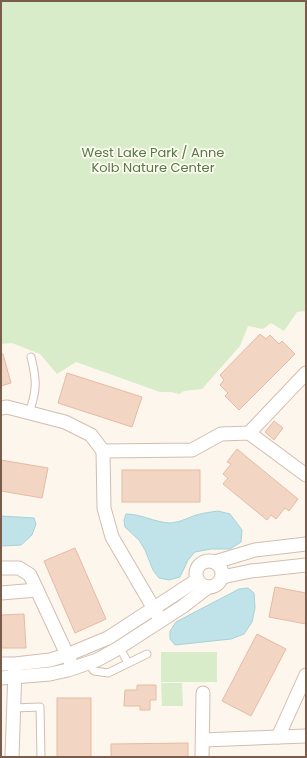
<svg xmlns="http://www.w3.org/2000/svg" width="307" height="758" viewBox="0 0 307 758" font-family="Poppins,sans-serif">
<rect width="100%" height="100%" fill="#fdf6ec"/>
<g fill="#d8ecc9">
<polygon points="1,1 306,1 306,311 297,312 284,331 271,323 263,329 248,326 240,346 202,389 184,391 179,394 171,392 160,392 76,362 57,374 40,354 12,343 1,344"/>
<rect x="161" y="652" width="56" height="30"/>
<polygon points="161,683 182,683 183,706 162,706"/>
</g>
<g fill="#bfe3e8" stroke="#a5d3da">
<path d="M218 511 230 514 242 530 241 542 230 549H211L195 552 188 560 180 577 169 580 159 578 153 570 145 550 139 540 125 527 124 520 126 514C141 514 154 522 169 523 178 523 188 518 196 515 203 513 211 512 218 511Z"/>
<polygon points="1,516 34,518 36,524 32,535 21,545 1,546"/>
<polygon points="248,588 254,593 255,608 252,622 244,634 231,639 175,645 170,639 170,631 176,622 239,589"/>
</g>
<g fill="#f3d5c3" stroke="#e6bba3">
<polygon points="260,334 266,339 270,335 279,344 282,341 295,354 239,410 225,396 228,393 220,385 224,380 220,375"/>
<polygon points="1,354 3,354 11,383 1,386"/>
<polygon points="67,373 142,397 132,427 58,403"/>
<polygon points="274,421 283,428 274,440 265,432"/>
<polygon points="237,449 298,499 289,511 285,508 276,519 271,515 267,520 223,484 228,478 223,474 231,464 227,462"/>
<polygon points="1,460 48,468 42,498 1,491"/>
<rect x="122" y="470" width="78" height="32"/>
<polygon points="75,548 106,619 75,633 44,561"/>
<polygon points="275,587 306,593 306,624 269,617"/>
<polygon points="24,614 26,648 1,648 1,615"/>
<polygon points="257,634 286,649 251,716 222,701"/>
<polygon points="137,685 156,685 156,700 150,700 150,710 140,710 140,706 124,706 125,690 137,690"/>
<rect x="57" y="698" width="34" height="59"/>
<polygon points="188,743 188,757 111,757 111,744"/>
</g>
<g fill="none" stroke-linecap="round" stroke-linejoin="round">
<g stroke="#d1beb0" stroke-width="9">
<g id="service">
<path d="M29 413C37 390 37 381 31 357"/>
<polyline points="120,648 128,663"/>
<polyline points="88,663 94,671 108,673 147,654"/>
<polyline points="13,708 40,707 41,757"/>
</g>
</g>
<g stroke="#d1beb0" stroke-width="15">
<g id="minor">
<polyline points="1,408 7,407 65,422 91,435 103,451"/>
<polyline points="249,433 306,373"/>
<polyline points="103,451 192,450 221,434 249,433 306,475"/>
<polyline points="103,451 104,508 112,537 157,614"/>
<circle cx="209" cy="574" r="13"/>
<polyline points="215,562 255,550 306,544"/>
<polyline points="1,568 19,568 30,575 71,663"/>
<polyline points="222,577 251,571 306,565"/>
<polyline points="1,593 37,590"/>
<polyline points="1,664 15,664 50,660 67,655 108,638 197,580"/>
<polyline points="1,678 50,674 68,670 97,660 117,649 182,607 208,587"/>
<polyline points="278,737 306,736"/>
<polyline points="203,740 278,737 306,675"/>
<polyline points="12,757 15,669"/>
<polyline points="202,757 203,693"/>
</g>
</g>
<use href="#service" stroke="#fff" stroke-width="7"/>
<use href="#minor" stroke="#fff" stroke-width="13"/>
</g>
<g text-anchor="middle" dominant-baseline="central" stroke-width="3.5" stroke-linejoin="round" paint-order="stroke">
<g font-size="13" fill="#537a41" stroke="#fffaf3">
<text x="153" y="152">West Lake Park / Anne<tspan x="153" dy="15">Kolb Nature Center</tspan></text>
</g>
</g>
<rect width="307" height="758" fill="none" stroke="#7a5c4d" stroke-width="4"/>
</svg>
